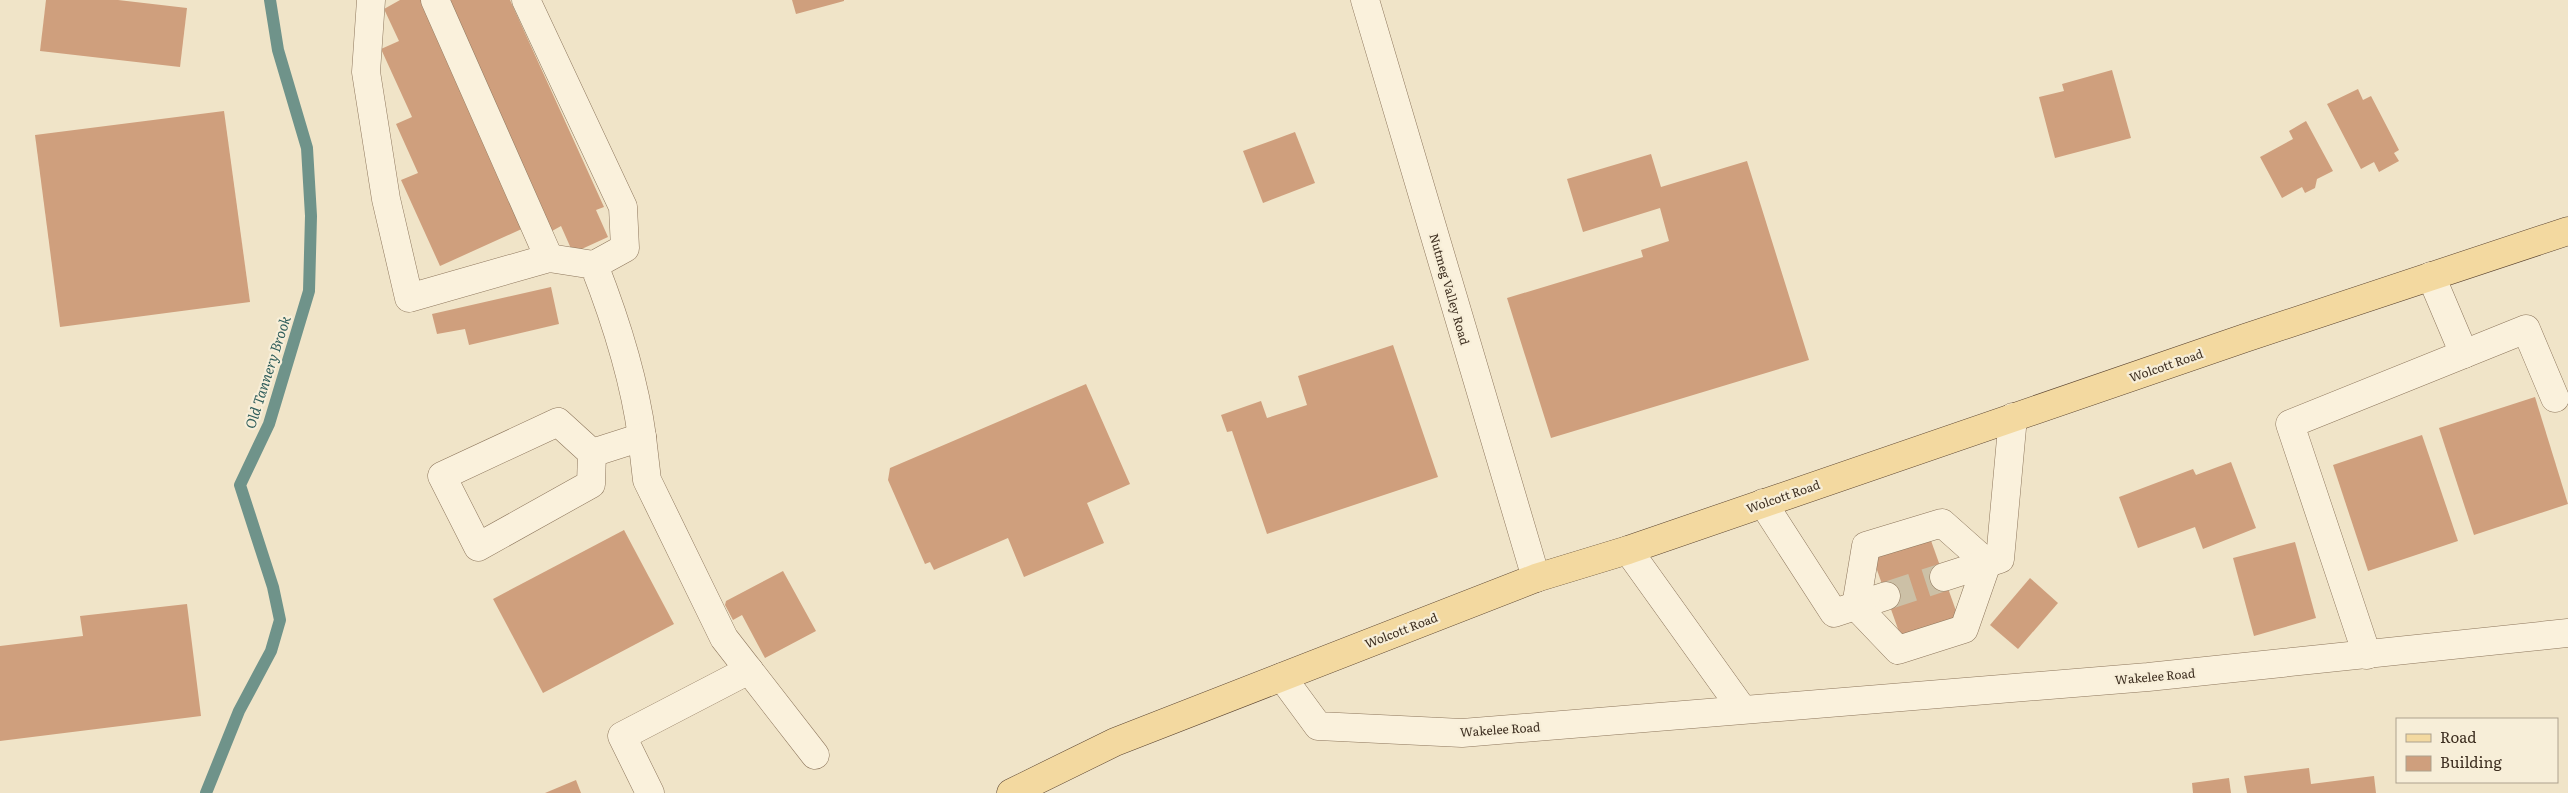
<svg xmlns="http://www.w3.org/2000/svg" width="2568" height="793" viewBox="0 0 2568 793" font-family="Literata,serif">
<rect width="100%" height="100%" fill="#f0e4c8"/>
<g fill="none" stroke-linecap="round" stroke-linejoin="round">
<polyline stroke="#6f938a" stroke-width="12" points="206,793 239,711 271,651 280,620 273,587 240,485 269,424 309,291 311,216 307,148 278,50 270,0"/>
</g>
<g fill="#cf9f7d">
<polygon points="46,0 118,0 187,8 180,67 40,51"/>
<polygon points="400,0 423,0 526,227 440,266 401,180 418,173 396,124 412,117 381,49 399,41 384,9"/>
<polygon points="448,0 510,0 604,207 596,210 608,237 573,253 561,226 552,231"/>
<polygon points="792,0 844,0 844,1 796,14"/>
<polygon points="2112,70 2131,138 2055,158 2039,97 2064,91 2062,84"/>
<polygon points="2358,89 2363,100 2371,96 2399,150 2394,153 2399,161 2379,172 2374,162 2361,169 2327,104"/>
<polygon points="224,111 250,302 60,327 35,135"/>
<polygon points="2306,121 2333,171 2317,179 2315,188 2305,193 2302,187 2282,198 2260,157 2293,139 2289,131"/>
<polygon points="1295,132 1315,183 1263,203 1243,151"/>
<polygon points="1651,154 1661,187 1747,161 1809,360 1551,438 1507,298 1643,257 1641,250 1669,241 1660,208 1583,232 1567,179"/>
<polygon points="551,287 559,324 469,345 465,329 437,334 432,314"/>
<polygon points="1393,345 1438,477 1267,534 1232,431 1227,432 1221,415 1261,401 1267,418 1307,405 1298,376"/>
<polygon points="1086,384 1130,484 1087,503 1104,543 1024,577 1008,538 934,570 930,562 925,564 888,480 890,468"/>
<polygon points="2535,397 2568,504 2474,535 2439,428"/>
<polygon points="2422,435 2458,541 2368,571 2333,465"/>
<polygon points="2231,462 2256,528 2203,549 2195,527 2138,548 2119,497 2193,469 2196,475"/>
<polygon points="624,530 674,624 543,693 493,599"/>
<polygon points="1929,535 1960,622 1903,643 1872,556"/>
<polygon points="2295,542 2316,618 2254,636 2233,558"/>
<polygon points="783,571 816,631 765,658 742,615 733,620 725,605 726,601"/>
<polygon points="2030,578 2058,603 2018,649 1990,625"/>
<polygon points="187,604 201,716 0,741 0,646 83,636 80,616"/>
<polygon points="2309,768 2311,784 2374,776 2376,793 2247,793 2244,776"/>
<polygon points="2229,778 2231,793 2193,793 2192,783"/>
<polygon points="576,780 581,793 545,793"/>
</g>
<g fill="none" stroke-linecap="round" stroke-linejoin="round">
<polyline stroke="#ccc0a6" stroke-width="28" stroke-dasharray="28 14" stroke-linecap="butt" points="1886,596 1944,577"/>
<g stroke="#8d765c" stroke-width="29">
<g id="minor">
<path d="M371 0 366 72 386 199 409 298 549 258 594 265C616 321 634 377 642 437"/>
<polyline points="435,0 549,258"/>
<polyline points="526,0 623,207 625,248 594,265"/>
<polyline points="1365,0 1536,578"/>
<polyline points="2431,276 2464,354"/>
<polyline points="592,453 558,422 442,476 478,547 591,484 592,453 642,437 647,480 724,638 815,755"/>
<polyline points="1763,503 1834,613 1886,596"/>
<polygon points="1942,523 1987,563 1964,629 1898,650 1856,606 1866,546"/>
<polyline points="1628,550 1742,709"/>
<polyline points="1944,577 2000,559 2013,417"/>
<polyline points="2367,655 2290,424 2526,329 2555,398"/>
<polyline points="1282,677 1318,726 1462,733 2148,677 2568,633"/>
<polyline points="650,793 622,736 749,670"/>
</g>
</g>
<g stroke="#5b4430" stroke-width="29">
<polyline id="major" points="1011,793 1115,742 1536,578 1628,550 2245,338 2568,231"/>
</g>
<use href="#minor" stroke="#faf1dc" stroke-width="28"/>
<use href="#major" stroke="#f3d9a0" stroke-width="28"/>
</g>
<g text-anchor="middle" dominant-baseline="central" stroke-width="4.5" stroke-linejoin="round" paint-order="stroke">
<g font-size="12" fill="#3d2e20" stroke="#f7eed8">
<text transform="translate(1450 289) rotate(74)">Nutmeg Valley Road</text>
<text transform="translate(2166 365) rotate(-19)">Wolcott Road</text>
<text transform="translate(1783 496) rotate(-19)">Wolcott Road</text>
<text transform="translate(1401 630) rotate(-21)">Wolcott Road</text>
<text transform="translate(2155 676) rotate(-5)">Wakelee Road</text>
<text transform="translate(1500 729) rotate(-4)">Wakelee Road</text>
</g>
<g font-size="14" font-style="italic" fill="#2f5d5a" stroke="#f7eed8">
<text transform="translate(267 372) rotate(-72)">Old Tannery Brook</text>
</g>
</g>
<rect x="2396" y="718" width="162" height="65" fill="#f7eed8" stroke="#ada18e"/>
<rect x="2406" y="734" width="25" height="8" fill="#f3d9a0" stroke="#ada18e"/>
<text x="2440" y="743" font-size="15" fill="#3d2e20">Road</text>
<rect x="2406" y="756" width="25" height="15" fill="#cf9f7d" stroke="#ada18e"/>
<text x="2440" y="768" font-size="15" fill="#3d2e20">Building</text>
</svg>
